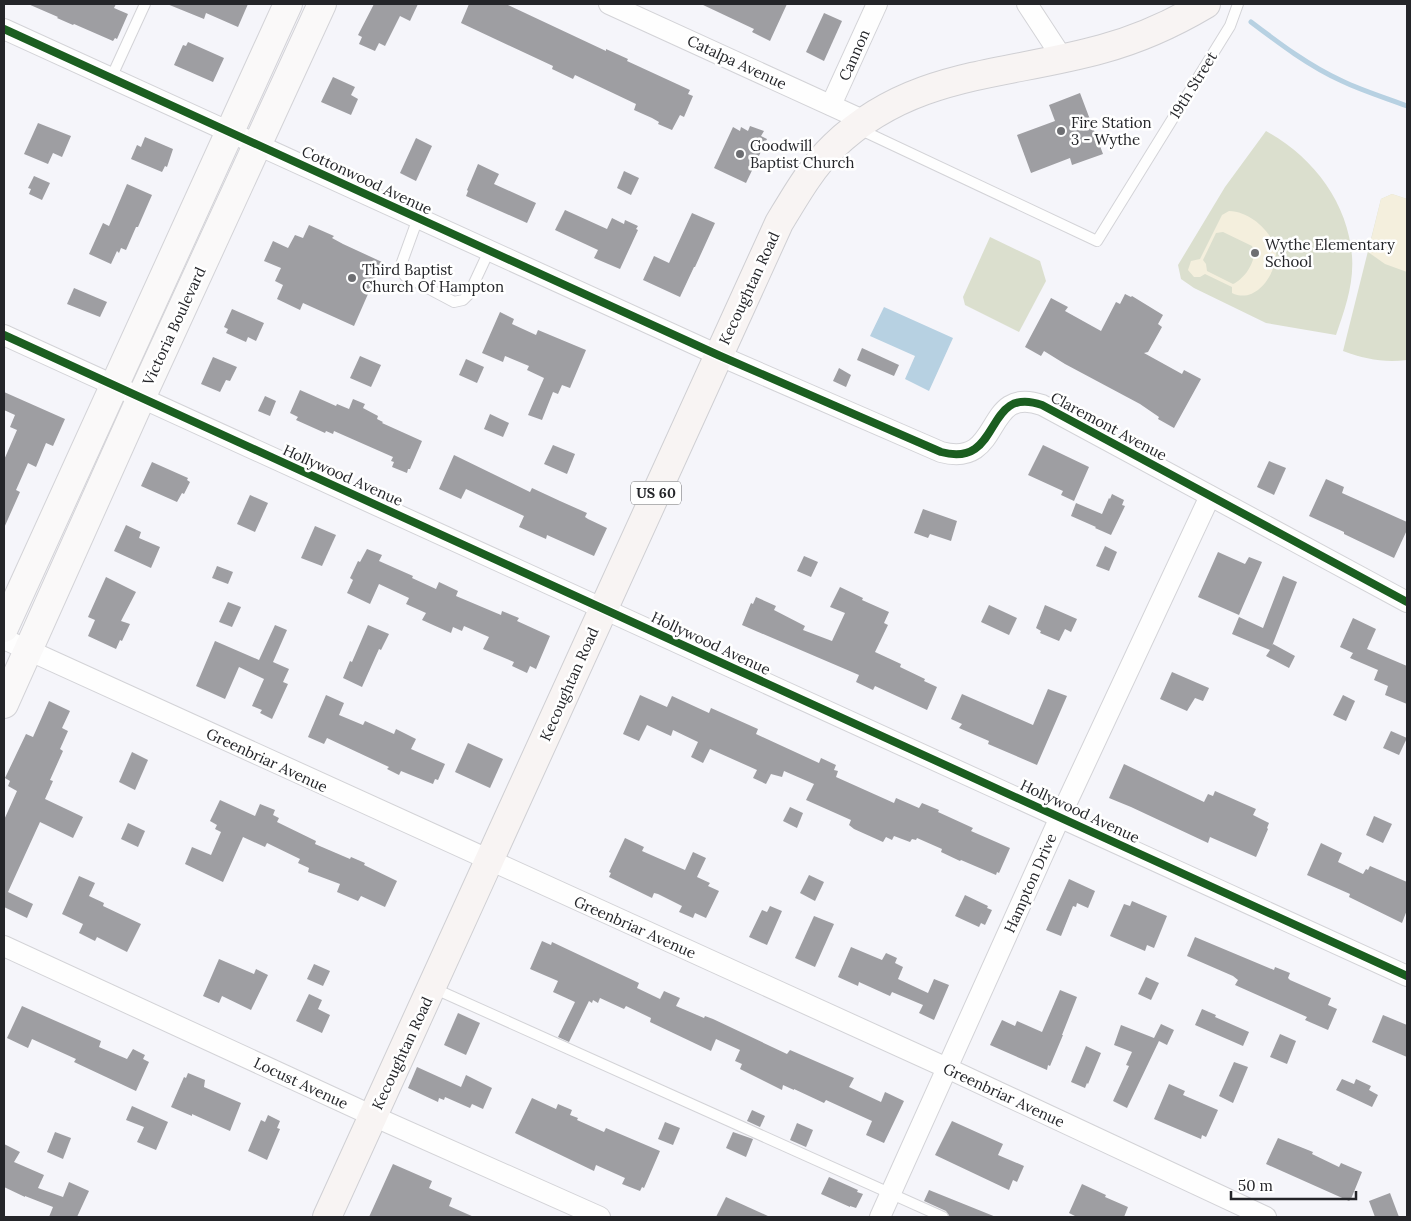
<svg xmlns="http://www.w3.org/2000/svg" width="1411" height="1221" viewBox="0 0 1411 1221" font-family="Lora,serif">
<rect width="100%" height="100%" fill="#f5f5fa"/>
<g fill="#dbdfce">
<path d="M1266 131C1312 156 1348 202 1352 256 1354 284 1345 309 1336 335L1266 323 1194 288 1181 279 1178 265 1225 187Z"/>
<path d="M1392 194 1407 199V360C1384 363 1365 359 1343 351L1381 199Z"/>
<polygon points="990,237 1040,261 1046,281 1019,332 965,305 963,297"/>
</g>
<g fill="#f4efdd" fill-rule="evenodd">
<polygon points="1392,194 1407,199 1407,272 1385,264 1368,252 1381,199"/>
<path d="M1229 211C1238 211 1247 215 1254 220 1264 227 1275 240 1276 252 1277 273 1256 305 1232 293V287L1205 274 1200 277H1194L1188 270 1191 261 1200 259 1222 215ZM1223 232 1252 246C1259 258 1245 279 1233 284L1207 271 1206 264 1203 260 1216 233Z"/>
</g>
<polygon fill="#b7d1e2" points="884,307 953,338 929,391 905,379 915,356 870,336"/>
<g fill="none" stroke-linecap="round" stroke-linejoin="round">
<path stroke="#b7d1e2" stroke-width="5" d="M1251 22C1280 44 1309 66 1342 81 1363 91 1386 98 1407 106"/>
</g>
<g fill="#9e9ea2">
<polygon points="28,4 116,4 114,8 128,14 117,39 115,38 113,41 74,24 73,25 57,18 58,17"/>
<polygon points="167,4 248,4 238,27 206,13 204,19"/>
<polygon points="374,4 418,4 410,21 400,16 385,46 379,43 375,51 359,44 362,37 358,35"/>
<polygon points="469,4 506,4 606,51 606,49 628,59 627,61 690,90 688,94 693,96 684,117 680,115 672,130 658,124 659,122 652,118 634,110 636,104 575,75 573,79 552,69 553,66 461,23"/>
<polygon points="701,4 787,4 770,41 752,32 754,29"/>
<polygon points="824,13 842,21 824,61 806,52"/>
<polygon points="188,42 224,58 213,82 174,65 183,45 186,46"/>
<polygon points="333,77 355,87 351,95 358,99 351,115 321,102"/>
<polygon points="1080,93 1103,154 1072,165 1070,158 1031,173 1017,135 1055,121 1049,105"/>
<polygon points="38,123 71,136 62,157 53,153 48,164 24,154"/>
<polygon points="750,126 764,131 761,136 767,139 746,183 714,168 733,127 740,131 741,127 748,131"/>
<polygon points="145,137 173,149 167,167 165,166 162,172 131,159 137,145 141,147"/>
<polygon points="416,138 432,146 416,181 400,173"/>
<polygon points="478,164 499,174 494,184 536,203 527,223 466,196 468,191 467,190"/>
<polygon points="624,171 639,178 631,195 617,188"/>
<polygon points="34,176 50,183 42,200 29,194 31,189 28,188"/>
<polygon points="127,184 152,195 138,227 136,227 126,250 121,248 119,253 117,251 111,264 89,254 103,223 109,226"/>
<polygon points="565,210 607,229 612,218 624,224 625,220 638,226 636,229 638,230 620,269 594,258 598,250 555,230"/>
<polygon points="692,213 715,223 695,267 694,267 680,297 643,280 654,256 669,263"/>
<polygon points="309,225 334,236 332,238 343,244 382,262 354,326 303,303 300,310 277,299 283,285 275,281 281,268 264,261 273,241 288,248 295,235 303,238"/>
<polygon points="74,288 107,302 100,317 67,304"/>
<polygon points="1125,294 1131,297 1132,296 1163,315 1158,324 1162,327 1148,352 1144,353 1182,374 1184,370 1201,379 1174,428 1158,419 1159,417 1140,404 1065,364 1044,351 1041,356 1025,347 1051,298 1068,307 1065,311 1101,331 1116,302 1120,304"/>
<polygon points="232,309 264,323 256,341 248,337 246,342 226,333 228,329 224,327"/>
<polygon points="500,312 514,319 512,324 536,335 538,330 586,350 570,388 562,385 558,394 553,392 542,420 528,415 544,378 527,370 529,366 505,356 503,362 482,353"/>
<polygon points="862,348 899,365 894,376 857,360"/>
<polygon points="360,356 381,365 371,387 350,378"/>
<polygon points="213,357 237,367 230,381 226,380 220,392 201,384"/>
<polygon points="466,359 484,367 477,383 459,375"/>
<polygon points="839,368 851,375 846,387 833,381"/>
<polygon points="300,390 336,406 337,404 349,409 353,399 365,404 363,408 378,416 377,419 383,422 382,423 422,441 410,469 408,469 407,473 392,467 394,462 391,461 393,457 334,431 333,434 326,431 325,433 296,420 298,417 290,413"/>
<polygon points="4,392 65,419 53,446 46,443 36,467 28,463 16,490 20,492 4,528 4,460 17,430 10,427 15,415 4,410"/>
<polygon points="265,396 276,401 270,416 258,411"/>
<polygon points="490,414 509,423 503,437 484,429"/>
<polygon points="553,445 575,454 567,474 544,464"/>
<polygon points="1043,445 1089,467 1074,501 1061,495 1063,491 1028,475"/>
<polygon points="454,455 530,492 532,488 560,501 587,513 585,517 588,519 607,528 594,556 547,535 546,539 519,527 524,516 466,489 461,499 439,489"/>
<polygon points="1269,461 1286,468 1274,495 1257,487"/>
<polygon points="152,462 188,478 187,480 190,482 184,494 182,493 177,502 141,486"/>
<polygon points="1326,479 1344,487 1342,493 1407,522 1407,530 1394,558 1344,534 1344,532 1309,516"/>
<polygon points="1112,494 1124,500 1122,505 1125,506 1111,535 1095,528 1096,527 1071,516 1076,503 1102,514 1109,498 1110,499"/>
<polygon points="250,495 268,503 255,532 237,524"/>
<polygon points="923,509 957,521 951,541 930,534 928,538 914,533"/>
<polygon points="126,525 141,532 139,538 160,547 151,568 114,551"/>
<polygon points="315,526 336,535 322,566 301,558"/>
<polygon points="1105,546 1117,552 1109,571 1096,566"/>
<polygon points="367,549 382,555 379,561 413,576 412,578 436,589 439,582 458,591 456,596 501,615 502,611 519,618 517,621 550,636 536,669 530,666 527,673 512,666 514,662 483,649 489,637 464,626 462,631 453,627 451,633 422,620 426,613 406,604 409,598 379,584 370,604 347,593 353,580 350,578 358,561 360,562"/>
<polygon points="1218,552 1245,564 1249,557 1262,562 1239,615 1198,597"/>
<polygon points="804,556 818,562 811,577 797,571"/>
<polygon points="217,566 233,572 228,584 212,578"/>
<polygon points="1283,576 1297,582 1272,646 1273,644 1295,656 1289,668 1266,656 1270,650 1232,634 1239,617 1263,628"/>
<polygon points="106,577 136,592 121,621 130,624 122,641 120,640 116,649 88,636 95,620 88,617"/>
<polygon points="840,587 863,598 862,600 889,612 884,623 888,625 875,652 901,664 900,667 925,679 924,681 937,687 927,710 875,686 873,690 856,682 859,675 742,625 751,603 753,604 756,597 776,606 774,610 805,626 803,630 832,641 845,613 830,607"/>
<polygon points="228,602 241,607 232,627 219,622"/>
<polygon points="989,605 1017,618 1009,635 981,622"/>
<polygon points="1045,605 1077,619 1071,632 1065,629 1059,641 1040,633 1041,631 1036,628"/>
<polygon points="1353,618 1376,629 1367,649 1407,666 1407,704 1385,695 1388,686 1374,680 1378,670 1350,658 1353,653 1340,647"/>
<polygon points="275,625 287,630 273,662 289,669 283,682 288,684 272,719 260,713 262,710 252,706 264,679 239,667 225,699 196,686 215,641 259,660"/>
<polygon points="368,625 389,634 381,650 379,649 362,687 343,678 350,661 352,662"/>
<polygon points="1172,672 1209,688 1203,701 1195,698 1187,711 1160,699"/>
<polygon points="1048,689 1067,696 1037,765 988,744 989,741 959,728 962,724 951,719 962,694 1033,725"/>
<polygon points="326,695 344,703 339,715 363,725 365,721 394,734 396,729 416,739 411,749 445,764 438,780 435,779 433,784 401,771 399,775 387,769 389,767 327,738 324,744 308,737"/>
<polygon points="640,695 667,707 672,696 709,713 711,708 758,729 756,734 819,763 821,758 836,765 834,770 838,771 836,777 894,803 896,798 919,808 922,803 939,810 938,812 973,828 971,831 1010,848 999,873 997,872 996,875 961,860 960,861 941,852 942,849 917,838 916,840 912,839 910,842 894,836 892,840 886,837 883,842 854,829 849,825 851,820 806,800 814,784 784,771 782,777 771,774 766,784 753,778 757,770 710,749 703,763 691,757 698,742 673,730 671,736 647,725 639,741 623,734"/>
<polygon points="1343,695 1355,701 1346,721 1333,715"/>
<polygon points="49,701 70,711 62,728 68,731 60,749 63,751 50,780 53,781 45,799 83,817 73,838 40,822 8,892 33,904 27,918 4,907 4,820 17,791 8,786 10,781 5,778 26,734 33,737"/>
<polygon points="1391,731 1407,738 1399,755 1383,748"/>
<polygon points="468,743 503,759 490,788 455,772"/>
<polygon points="132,752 148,760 135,790 119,782"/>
<polygon points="1124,764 1204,802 1208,794 1213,796 1215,791 1256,809 1253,815 1269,823 1267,828 1268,829 1256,857 1210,837 1208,843 1131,807 1109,798"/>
<polygon points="220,800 255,816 260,804 275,810 273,815 279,818 277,822 316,841 315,844 350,859 351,857 365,863 364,865 397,881 385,907 361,896 358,901 337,892 340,884 308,872 309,868 298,863 300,859 267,843 265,847 243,837 223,882 185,864 192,847 211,855 221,832 215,829 217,825 210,821"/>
<polygon points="790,807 803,813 797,828 783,821"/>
<polygon points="1374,816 1392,824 1383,843 1366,835"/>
<polygon points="128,823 145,831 138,847 121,839"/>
<polygon points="625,838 644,847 642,851 685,870 693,852 706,858 697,877 710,883 708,886 719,891 706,918 695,913 693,918 679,912 682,906 658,894 654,893 652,898 609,877 611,873 609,872"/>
<polygon points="1321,843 1342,853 1338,862 1363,874 1366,869 1368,870 1370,866 1407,882 1407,910 1402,923 1349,897 1350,894 1307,875"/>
<polygon points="809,875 824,882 815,901 800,893"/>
<polygon points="79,876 95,883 89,896 104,903 103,906 141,924 127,952 97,937 95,941 79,933 83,924 62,914"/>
<polygon points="1069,879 1095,891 1088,908 1077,903 1076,907 1073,906 1061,936 1046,930"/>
<polygon points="965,895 988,906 987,908 992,910 985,925 981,923 979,927 955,916"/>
<polygon points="1132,901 1167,916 1154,948 1147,945 1145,951 1110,936 1124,904 1130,906"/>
<polygon points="770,906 782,911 767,945 749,937 762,910 767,912"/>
<polygon points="814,916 834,924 815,967 795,958"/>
<polygon points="1195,937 1274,970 1275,967 1290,973 1288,978 1290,980 1331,998 1328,1005 1337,1009 1328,1030 1305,1020 1307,1017 1235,985 1238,980 1233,976 1187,956"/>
<polygon points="542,941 551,945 552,942 639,983 637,988 660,999 664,991 680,998 676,1006 704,1018 705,1016 713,1019 787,1054 790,1050 854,1078 849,1087 881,1102 885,1092 904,1101 884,1143 866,1135 872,1121 826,1100 824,1103 794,1089 794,1090 783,1085 782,1090 740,1069 742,1064 735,1061 740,1050 716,1039 711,1051 650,1022 651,1018 626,1006 624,1009 600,998 598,1003 593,1000 592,1003 589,1001 569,1042 558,1037 575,1002 553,992 558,981 530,969"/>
<polygon points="851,947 882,960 886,953 897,958 895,963 903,967 898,979 928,993 934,979 949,985 934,1020 919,1013 923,1005 892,992 890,996 859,982 858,986 838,977"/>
<polygon points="219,959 254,974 256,969 268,975 251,1010 222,996 219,1003 203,996"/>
<polygon points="314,964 330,971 323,986 307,979"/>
<polygon points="1146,977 1159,983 1151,1000 1138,994"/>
<polygon points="1060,990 1077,997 1062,1035 1063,1035 1050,1066 1048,1065 1047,1070 990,1045 1002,1020 1015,1026 1017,1021 1042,1032"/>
<polygon points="309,994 322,1000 318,1009 330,1015 322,1033 296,1021"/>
<polygon points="22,1006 101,1041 99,1047 127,1059 133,1049 145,1055 143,1059 149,1062 136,1091 74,1062 76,1059 32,1039 28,1048 7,1038"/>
<polygon points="1202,1009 1216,1015 1215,1017 1249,1032 1243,1046 1195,1025"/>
<polygon points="458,1013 480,1023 466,1055 444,1045"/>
<polygon points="1383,1015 1407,1025 1407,1057 1372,1042"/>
<polygon points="1161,1024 1174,1030 1167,1045 1159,1041 1127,1108 1113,1101 1129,1066 1126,1065 1132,1052 1114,1045 1121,1025 1154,1038"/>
<polygon points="1280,1034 1296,1041 1287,1064 1270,1057"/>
<polygon points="1086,1046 1101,1053 1088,1084 1087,1083 1085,1088 1071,1082"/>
<polygon points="1234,1062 1248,1067 1233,1103 1219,1096"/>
<polygon points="417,1067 461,1087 466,1075 492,1088 483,1109 472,1104 470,1108 445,1097 444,1100 439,1098 438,1102 408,1088"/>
<polygon points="188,1073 205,1080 204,1087 241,1103 230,1131 192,1114 192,1116 171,1107 184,1077 186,1078"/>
<polygon points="1342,1079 1354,1084 1356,1079 1371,1086 1369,1090 1378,1095 1372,1107 1336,1090"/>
<polygon points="1169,1084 1185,1091 1183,1095 1218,1110 1206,1137 1202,1135 1201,1139 1154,1119"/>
<polygon points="532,1098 556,1109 558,1104 572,1110 570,1115 578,1118 577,1120 604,1132 606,1128 660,1151 644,1188 642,1187 640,1191 622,1184 625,1178 596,1165 594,1171 515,1133"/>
<polygon points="132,1106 168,1122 156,1150 137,1142 144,1127 126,1120"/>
<polygon points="752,1110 765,1116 760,1127 747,1121"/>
<polygon points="268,1115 280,1121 277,1128 280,1129 267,1160 248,1151 261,1120 265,1122"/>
<polygon points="952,1121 1003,1144 998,1155 1024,1166 1017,1182 1013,1180 1009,1190 935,1155"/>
<polygon points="665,1122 680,1128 673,1145 658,1139"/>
<polygon points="797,1123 813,1130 806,1147 790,1140"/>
<polygon points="55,1132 71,1138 63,1159 47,1152"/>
<polygon points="733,1132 753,1139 746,1157 726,1148"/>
<polygon points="1278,1138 1313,1152 1312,1154 1339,1167 1341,1163 1362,1172 1351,1199 1349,1201 1266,1164"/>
<polygon points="4,1144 20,1152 14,1162 44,1175 38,1188 63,1197 69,1182 89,1191 77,1217 49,1217 53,1207 25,1196 25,1197 4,1187"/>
<polygon points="393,1164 432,1181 429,1188 452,1198 449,1206 474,1217 369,1217"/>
<polygon points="829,1177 858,1190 857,1192 863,1194 856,1208 850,1206 850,1207 821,1194"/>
<polygon points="1082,1184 1106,1195 1105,1197 1128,1207 1124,1217 1077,1217 1069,1213"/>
<polygon points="929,1190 996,1217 950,1217 946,1211 924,1201"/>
<polygon points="1390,1193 1399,1217 1375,1217 1369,1201"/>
<polygon points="726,1197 770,1217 716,1217"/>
</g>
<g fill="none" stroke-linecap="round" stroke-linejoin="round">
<g stroke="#d3d3d7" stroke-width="12">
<g id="service">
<polyline points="111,78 145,4"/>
<polyline points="859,129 1097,241 1230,26 1238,4"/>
<polyline points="418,218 401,265 402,271 405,276 454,302 463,300 469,294 489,251"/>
<polyline points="433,988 943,1217"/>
</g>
</g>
<g stroke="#d3d3d7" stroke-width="22">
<g id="minor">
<polyline points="609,4 865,121"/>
<polyline points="1027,4 1063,59"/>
<path d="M4 29 718 355 941 452C1004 469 982 384 1042 405L1407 602"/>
<polyline points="831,105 877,4"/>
<polyline points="4,335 1407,976"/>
<polyline points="4,639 947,1068 1266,1217"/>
<polyline points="4,946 373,1116 600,1217"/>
<polyline points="880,1217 1060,817 1210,496"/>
</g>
</g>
<g stroke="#d3d3d7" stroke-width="30">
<g id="secondary">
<polyline points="4,628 288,4"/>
<polyline points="4,704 141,398 322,4"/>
</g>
</g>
<g stroke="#cfcfd3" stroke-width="30">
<path id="primary" d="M327 1217 779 223C796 195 811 168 834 146 912 71 1006 76 1102 49 1139 39 1174 23 1206 4"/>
</g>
<use href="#service" stroke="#fefefe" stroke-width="10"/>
<use href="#minor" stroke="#fefefe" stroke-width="20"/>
<use href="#secondary" stroke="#faf9f9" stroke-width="28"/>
<use href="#primary" stroke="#f8f4f3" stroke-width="28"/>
<g stroke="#fff" stroke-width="11">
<g id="cycleway">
<path d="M4 29 718 355 941 452C1004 469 982 384 1042 405L1407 602"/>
<polyline points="4,335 1407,976"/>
</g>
</g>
<use href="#cycleway" stroke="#1b5e20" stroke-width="8"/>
</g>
<g fill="#6d6e72" stroke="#fff" stroke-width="2">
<circle cx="1061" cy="131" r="5"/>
<circle cx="740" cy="154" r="5"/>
<circle cx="1255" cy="253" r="5"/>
<circle cx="352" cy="278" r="5"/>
</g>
<g text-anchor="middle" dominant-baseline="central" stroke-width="5" stroke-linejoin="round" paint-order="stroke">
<rect fill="#fff" stroke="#666669" stroke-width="1" x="631" y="481.5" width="50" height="23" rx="4"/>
<g font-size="14" font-weight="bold" fill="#242529">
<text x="656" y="493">US 60</text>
</g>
<g font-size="15" fill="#242529" stroke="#fff">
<text transform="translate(854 55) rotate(-66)">Cannon</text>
<text transform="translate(737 62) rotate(25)">Catalpa Avenue</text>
<text transform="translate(1193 85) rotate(-58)">19th Street</text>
<text transform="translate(367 180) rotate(25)">Cottonwood Avenue</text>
<text transform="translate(749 288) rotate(-65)">Kecoughtan Road</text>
<text transform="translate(174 326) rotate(-65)">Victoria Boulevard</text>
<text transform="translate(1109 426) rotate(28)">Claremont Avenue</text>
<text transform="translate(343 475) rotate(24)">Hollywood Avenue</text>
<text transform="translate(711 643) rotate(25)">Hollywood Avenue</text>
<text transform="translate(569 684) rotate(-66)">Kecoughtan Road</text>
<text transform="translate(267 760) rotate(25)">Greenbriar Avenue</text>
<text transform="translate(1080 811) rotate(25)">Hollywood Avenue</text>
<text transform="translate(1030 883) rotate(-66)">Hampton Drive</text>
<text transform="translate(635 927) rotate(24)">Greenbriar Avenue</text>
<text transform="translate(402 1053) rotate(-65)">Kecoughtan Road</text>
<text transform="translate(301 1083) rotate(25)">Locust Avenue</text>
<text transform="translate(1004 1095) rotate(25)">Greenbriar Avenue</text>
</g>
<g font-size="15" fill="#242529" stroke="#fff" text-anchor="start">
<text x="1071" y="122">Fire Station<tspan x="1071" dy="17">3 - Wythe</tspan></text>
<text x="750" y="145">Goodwill<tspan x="750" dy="17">Baptist Church</tspan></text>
<text x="1265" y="244">Wythe Elementary<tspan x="1265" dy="17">School</tspan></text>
<text x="362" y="269">Third Baptist<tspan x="362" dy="17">Church Of Hampton</tspan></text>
</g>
</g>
<rect width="1411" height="1221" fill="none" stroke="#242529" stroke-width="10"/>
<path d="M1231 1191v8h125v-8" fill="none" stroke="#242529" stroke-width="2.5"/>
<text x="1238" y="1191" font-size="15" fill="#242529" stroke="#ffffff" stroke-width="4" paint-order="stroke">50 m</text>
</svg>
